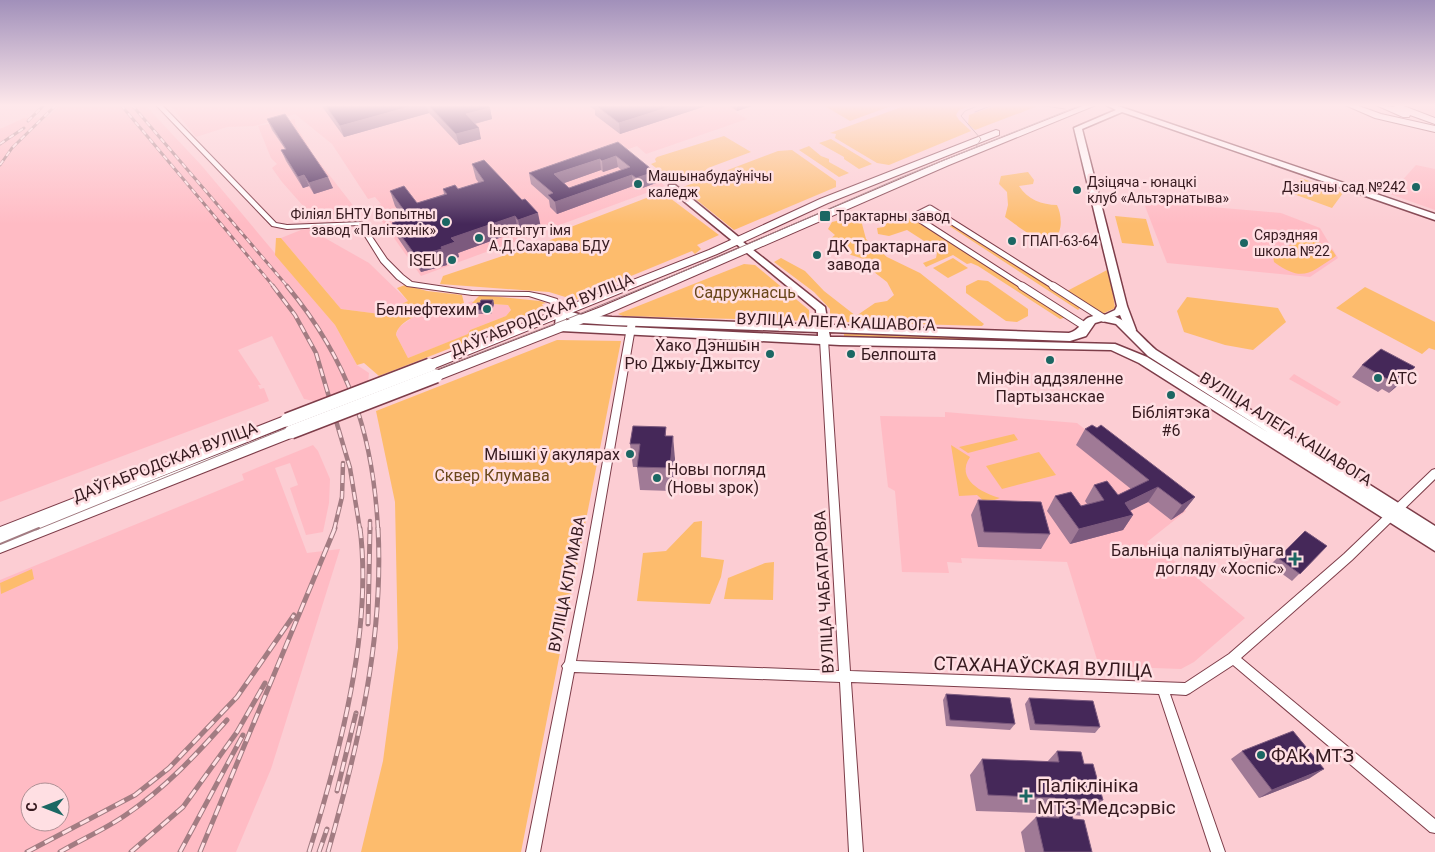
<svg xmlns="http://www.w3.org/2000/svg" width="1435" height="852" viewBox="0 0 1435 852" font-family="Roboto,sans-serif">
<rect width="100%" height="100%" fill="#fccdd3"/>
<g fill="#ffbbc4" fill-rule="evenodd">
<polygon points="60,105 145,105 202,166 335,325 357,365 369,373 368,383 319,402 304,399 272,336 238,350 261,385 258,385 260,389 264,388 269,401 0,502 0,129 24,118 48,117"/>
<polygon points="170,105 755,105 735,112 747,119 646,154 637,146 623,151 665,186 421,276 372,207 381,204 375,197 368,199 332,144 295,114 255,126 227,127 196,137"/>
<polygon points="295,119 295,124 313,154 355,208 322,218 305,208 282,182 272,168 277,164 271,158 258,126"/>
<polygon points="1416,165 1435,169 1435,210 1390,194"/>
<polygon points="1143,201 1281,213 1320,228 1338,258 1310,277 1167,263"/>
<polygon points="309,229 369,263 408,301 380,314 341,309 281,238 301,230"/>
<polygon points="472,301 474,304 508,305 511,310 506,316 470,330 469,334 408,358 396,335 399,327 412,318 436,309 460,306"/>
<polygon points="1294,374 1341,402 1337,406 1289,379"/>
<polygon points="945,412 1077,423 1150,480 1148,482 1186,511 1147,542 1171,561 1173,560 1191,573 1245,618 1194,662 1181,669 1099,666 1067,562 961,558 962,563 947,562 949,573 902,572 895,491 888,487 880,416 945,417"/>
<path d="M313 445 318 451 330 479 329 503 323 532 306 535 290 488 298 485 290 463 275 468 307 553 340 549 271 769 236 852H0V580L244 480 242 474ZM30 792H60V822H30Z"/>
</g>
<g fill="#fdbc6d">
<polygon points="823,105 894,105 850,121"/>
<polygon points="907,105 973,105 959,110 956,115 959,120 971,131 889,165 877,163 835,138 836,134 830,133"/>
<polygon points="997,105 1035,105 1038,106 975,130 968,124 969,115"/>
<path d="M724 136 751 152 708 168C702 177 683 179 673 181L651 164 656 162 655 159 657 157Z"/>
<polygon points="831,139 872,164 859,169 844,159 844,157 819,143"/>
<polygon points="809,146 821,156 829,159 829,162 849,173 839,177 799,150"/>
<polygon points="792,150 836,181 836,187 734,230 683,189 683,187 778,151"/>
<path d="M1028 172 1034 180 1033 184 1019 186C1027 199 1042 205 1057 205 1061 213 1062 225 1059 232 1047 253 1019 226 1005 217L1008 205 1007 192 999 184 1001 176Z"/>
<polygon points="1301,178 1343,193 1332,208 1288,192"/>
<polygon points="662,192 719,235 697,245 701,249 695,254 692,251 614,283 617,286 575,300 549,292 440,284 443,276 559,237 555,233"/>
<polygon points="932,211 1082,306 1078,310 928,212"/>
<polygon points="891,216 911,218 1067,317 1060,319 978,266 971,263 967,264 953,255 926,267 923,263 936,258 937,253 932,246 907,230 889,236 878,234 877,228 884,227"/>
<polygon points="1115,216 1146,219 1154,246 1122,243"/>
<polygon points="849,218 861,220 866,239 887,257 920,273 984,324 982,326 846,322 834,319 830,314 830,309 814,292 774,262 781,258 805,271 824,291 856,316 875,303 887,301 894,295 887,282 874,272 867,260 851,255 830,239 835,235 828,229 832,222"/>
<path d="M276 238H281L341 309 380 314 408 301 397 288 405 285 427 291 462 295 464 303C456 309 448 306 438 309 424 312 398 320 396 335L408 358 468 334 470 330 506 316 511 310 508 305 472 303 480 295 540 301 546 303 542 304 544 308 543 312 533 316 379 376 364 363 357 365 335 325 275 255Z"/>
<path d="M1300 239C1313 240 1330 243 1336 256 1310 273 1303 283 1274 262L1273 256Z"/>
<polygon points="953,258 968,268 948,278 933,268"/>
<polygon points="744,264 755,265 809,310 810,321 623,316 618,314"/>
<polygon points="1109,269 1115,308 1102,314 1067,291"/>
<polygon points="978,280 988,281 1028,309 1028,316 1017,322 1006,321 966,293 966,286"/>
<polygon points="1365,287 1435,322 1435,350 1429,348 1422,354 1336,308"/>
<polygon points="1187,297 1278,308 1286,322 1253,350 1225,345 1184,332 1177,311"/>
<polygon points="844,333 1065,340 1067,344 844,337"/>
<polygon points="557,340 621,341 521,852 361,852 383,761 398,648 395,502 376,411"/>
<polygon points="1014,434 1018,440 968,453 959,447"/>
<path d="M951 445 970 457C955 479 982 493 1000 498L986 503 977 495 959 496Z"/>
<polygon points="1039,452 1056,475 1002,489 986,466"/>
<polygon points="702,521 701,557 724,560 721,577 710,604 637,601 643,553 666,551 694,522"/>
<polygon points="774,562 773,600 724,599 728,578 765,563"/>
<polygon points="32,569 34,579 1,594 0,583"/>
</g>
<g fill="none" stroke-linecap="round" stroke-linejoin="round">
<g stroke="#7d3d49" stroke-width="7">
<polyline id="pedestrian-far1" points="1024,287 914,216 930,208 1055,287"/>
</g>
<g stroke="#7d3d49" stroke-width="9">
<g id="pedestrian">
<polyline points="1022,286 1086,327"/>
<polyline points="1053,286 1103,318"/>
</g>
</g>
<g stroke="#7d3d49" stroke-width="2">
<g id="minor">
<polygon points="156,105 162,105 276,223 287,225 362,222 387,259 403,275 412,282 472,291 529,292 544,295 557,299 565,313 564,315 558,315 551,303 529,296 472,295 407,286 397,279 381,262 358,225 287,229 272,226"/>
<polygon points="632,319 636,322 593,572 576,661 839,671 820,340 824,337 828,340 850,671 1185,683 1229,654 1344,554 1432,470 1435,469 1435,479 1352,560 1241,658 1435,819 1435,833 1430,832 1233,665 1190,693 1186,695 1170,694 1225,852 1211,852 1159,694 851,682 863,852 849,852 840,682 574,672 540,852 526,852 563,668 562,666 565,662 583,572 628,322"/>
</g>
</g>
<g stroke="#7d3d49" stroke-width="3">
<g id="tertiary">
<polygon points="1106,105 1115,105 1435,214 1435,220 1122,112 1082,129 1127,306 1136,330 1135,332 1127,332 1120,315 1103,321 1098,318 1115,310 1117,306 1074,128 1116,110"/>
<polygon points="669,185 675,185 741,239 741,243 735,243 669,189"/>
</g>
</g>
<g stroke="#7d3d49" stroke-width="3">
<path id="secondary" d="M738 238 825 307 828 325 1069 333C1081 330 1082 319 1090 317 1121 307 1136 333 1156 350L1435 526V551L1139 363 1111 350 840 345 561 331 555 327 556 313 561 309 582 315 612 317 817 325 816 310 735 243V239ZM566 318 582 323 612 325 818 332V336L567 324ZM1102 321 1116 324 1148 356 1269 433 1147 357 1115 344 840 337H830L829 332 1070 341 1086 336 1095 323Z"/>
</g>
<g stroke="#7d3d49" stroke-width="2">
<g id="primary">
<polygon points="1085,105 1096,105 949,165 609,313 441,379 436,381 430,376 431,373 601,307 943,161"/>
<polygon points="1345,105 1356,105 1381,114 1435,126 1435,132 1375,118"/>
<polygon points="1376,105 1394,107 1395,105 1401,105 1435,118 1435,124 1410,115 1409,117 1403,117"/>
<polygon points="996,130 999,131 999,135 828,203 717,254 435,368 430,369 424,365 425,362 709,250 820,199"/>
<polygon points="287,415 292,416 294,420 292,424 112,496 286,428 296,428 298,432 296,436 0,553 0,527"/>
</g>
</g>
<use href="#pedestrian-far1" stroke="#fff" stroke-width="5"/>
<use href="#pedestrian" stroke="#fff" stroke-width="7"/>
<use href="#minor" fill="#fff" fill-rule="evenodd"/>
<use href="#tertiary" fill="#fff" fill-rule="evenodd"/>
<use href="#secondary" fill="#fff" fill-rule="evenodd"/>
<use href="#primary" fill="#fff" fill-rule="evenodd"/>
<g stroke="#a27c82" stroke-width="1">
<polyline points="1038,105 1065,109"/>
<polyline points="975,112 993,105"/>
<polyline points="976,147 981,139 961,116 965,111 980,105"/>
<polyline points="36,530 289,427 572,317 718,257 902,177 1081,105"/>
</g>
<polyline stroke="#a27c82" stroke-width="2" points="0,544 39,528"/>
<g stroke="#a27c82" stroke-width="3">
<g id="rail-far2">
<polyline points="121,105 274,287"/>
<polyline points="132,105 288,287"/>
<polyline points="28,121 44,105"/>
<polyline points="0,144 24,128"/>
<polyline points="0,165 12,148 56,105"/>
</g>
</g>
<g stroke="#a27c82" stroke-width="4.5">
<g id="rail-far1">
<polyline points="273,286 295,315 316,353 350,468 360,530"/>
<path d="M287 286C349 361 373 433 378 530"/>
<polyline points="334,530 342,497 343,463"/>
<polyline points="370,530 370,521"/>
</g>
</g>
<g stroke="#a27c82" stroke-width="5">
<g id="rail">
<polyline points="368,624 370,528"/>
<polyline points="337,791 356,713"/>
<polyline points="27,852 135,795 169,768 237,697 294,615"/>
<path d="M60 852C82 839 106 829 127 814 165 788 196 755 227 720"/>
<polyline points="131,852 183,807 237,732 265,683"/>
<polyline points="180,852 243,735"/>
<polyline points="200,852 335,528"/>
<path d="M309 852C339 756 373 630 360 528"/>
<polyline points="319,852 327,829"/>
<path d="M328 852C358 746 384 639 378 528"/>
</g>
</g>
<use href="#rail-far2" stroke="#ffdfe3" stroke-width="2" stroke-dasharray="5.5" stroke-linecap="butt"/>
<use href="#rail-far1" stroke="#ffdfe3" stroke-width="2.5" stroke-dasharray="8" stroke-linecap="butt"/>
<use href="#rail" stroke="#ffdfe3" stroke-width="3" stroke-dasharray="10" stroke-linecap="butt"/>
<g stroke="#7d3d49" stroke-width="16" stroke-linecap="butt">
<g id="primary-bridge">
<polyline points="287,420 430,365"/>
<polyline points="291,432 436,376"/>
</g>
</g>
<use href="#primary-bridge" stroke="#fff" stroke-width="13"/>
</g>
<g fill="#a07a96" fill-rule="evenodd">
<polygon points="321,105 487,105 490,108 492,119 475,124 481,139 459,145 429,113 344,137"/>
<polygon points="588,105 709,105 620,134 595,115 595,110"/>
<polygon points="728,105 755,105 737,111"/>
<polygon points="267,119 333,188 314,194 309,186 303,188 286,161 281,150 285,149 272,130"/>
<path d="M618 142 656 183 637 190 633 186 557 214 550 207 549 200 531 184 529 173ZM618 167 621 170 569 188 564 183 601 170 603 172Z"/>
<polygon points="472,164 541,228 522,235 518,231 458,253 459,257 446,262 447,265 421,272 398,238 392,223 404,219 395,206 390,191 417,203 444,194 443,189 458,189 479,183 476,179"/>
<polygon points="493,300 494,304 491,314 475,314 474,310 480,303"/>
<polygon points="1362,365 1415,367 1405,379 1389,393 1382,389 1378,392 1352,377"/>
<polygon points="666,427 666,436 675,459 672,491 640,490 637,467 633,467 630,444"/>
<polygon points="1085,429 1195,497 1183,512 1171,520 1148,502 1130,511 1133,515 1123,530 1070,544 1047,511 1055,496 1081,506 1087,504 1085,501 1094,485 1118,495 1131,489 1076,445"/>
<polygon points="978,500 1050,534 1041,549 978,547 971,515"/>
<polygon points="1305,531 1327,546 1292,581 1270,565"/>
<polygon points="946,694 1015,724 1010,730 946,726 943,700"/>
<polygon points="1029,698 1100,727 1095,733 1030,730 1025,704"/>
<polygon points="1057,751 1084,764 1103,800 1085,816 1072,815 1073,819 1092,852 1025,852 1021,832 1036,817 1040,817 1039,813 976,811 970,775 982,759 1047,762"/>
<polygon points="1242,751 1310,778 1259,798 1231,759"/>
</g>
<g fill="#7c5a7e">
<polygon points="416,105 426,105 429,113 344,137 340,126"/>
<polygon points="676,105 709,105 620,134 619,123"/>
<polygon points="737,105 755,105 737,111"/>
<polygon points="490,108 492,119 469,125 466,114"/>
<polygon points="479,128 481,139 459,145 456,134"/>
<polygon points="616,156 618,167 603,172 602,161"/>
<polygon points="600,159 601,170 556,186 554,174"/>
<polygon points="655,172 656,183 637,190 636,178"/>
<polygon points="304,175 309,186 303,188 298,177"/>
<polygon points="632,175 633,186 557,214 555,202"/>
<polygon points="328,177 333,188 314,194 309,183"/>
<polygon points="538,213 541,228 522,235 518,220"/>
<polygon points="515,216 518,231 458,253 459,257 446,262 447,265 421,272 416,256 441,247 451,238"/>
<polygon points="493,300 494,304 491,314 490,310"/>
<polygon points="1415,367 1405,379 1389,393 1400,381"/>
<polygon points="673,436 675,459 672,491 670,468"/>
<polygon points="1158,487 1148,502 1115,518 1125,503"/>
<polygon points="1195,497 1183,512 1171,520 1182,505"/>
<polygon points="1133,515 1123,530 1070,544 1079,529"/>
<polygon points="1324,769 1310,778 1259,798 1272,790"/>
</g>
<g fill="#452859" stroke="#7c5a7e" fill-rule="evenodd">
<polygon points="325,105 416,105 340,126"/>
<polygon points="428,105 487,105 490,108 466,114 479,128 456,134"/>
<polygon points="595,105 676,105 619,123"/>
<polygon points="285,114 328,177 309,183 304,175 298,177 281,150 286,149 267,119"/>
<path d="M618 142 655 172 636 178 632 175 555 202 548 195 553 193 529 173ZM616 156 630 167 569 188 554 174 600 159 602 161Z"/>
<polygon points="484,160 522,200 525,199 538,213 518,220 515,216 451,238 455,242 441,247 442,249 416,256 392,223 409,217 390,191 404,186 417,203 447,194 443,189 455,185 458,189 484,181 472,164"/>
<polygon points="481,300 493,300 490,310 474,310 477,303 480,303"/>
<polygon points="1381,349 1415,367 1400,381 1392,377 1389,380 1362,365"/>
<polygon points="1092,425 1097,428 1101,425 1195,497 1182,505 1158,487 1125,503 1133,515 1079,529 1055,496 1071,492 1081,506 1104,500 1094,485 1107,481 1118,495 1149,480 1085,429"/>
<polygon points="633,426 666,427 665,436 673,436 670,468 637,467 640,444 630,444"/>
<polygon points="978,500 1041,502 1050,534 984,532"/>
<polygon points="1305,531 1327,546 1300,574 1278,558"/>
<polygon points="946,694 1010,698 1015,724 950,720"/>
<polygon points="1029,698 1093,701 1100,727 1035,724"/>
<polygon points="1293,731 1324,769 1272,790 1242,751"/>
<polygon points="1057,751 1081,752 1084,764 1093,764 1103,800 1068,799 1073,819 1084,820 1092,852 1044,852 1036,817 1059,818 1055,798 988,795 982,759 1059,762"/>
</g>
<linearGradient id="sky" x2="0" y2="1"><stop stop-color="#a190ba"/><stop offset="0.47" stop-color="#fee8eb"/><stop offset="1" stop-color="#fee8eb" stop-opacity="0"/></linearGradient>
<rect width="1435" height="224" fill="url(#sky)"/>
<g fill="#1b6763" stroke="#ffdfe3" stroke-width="2">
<circle cx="638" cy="184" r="5"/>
<circle cx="1416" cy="187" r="5"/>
<circle cx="1077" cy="190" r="5"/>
<rect x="819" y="210" width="12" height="12" rx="2.5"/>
<circle cx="446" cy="222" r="5"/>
<circle cx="479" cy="238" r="5"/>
<circle cx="1012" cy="241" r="5"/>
<circle cx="1244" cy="243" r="5"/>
<circle cx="817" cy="255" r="5"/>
<circle cx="452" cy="260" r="5"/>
<circle cx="487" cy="309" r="5"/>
<circle cx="770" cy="354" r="5"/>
<circle cx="851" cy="354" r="5"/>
<circle cx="1050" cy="360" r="5"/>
<circle cx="1378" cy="378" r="5"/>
<circle cx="1171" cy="395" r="5"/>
<circle cx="630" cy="454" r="5"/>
<circle cx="657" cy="478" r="5"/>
<path d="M1292.5 551.5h5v5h5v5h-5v5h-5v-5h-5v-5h5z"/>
<circle cx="1261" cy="755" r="5"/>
<path d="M1023.5 788.5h5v5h5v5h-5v5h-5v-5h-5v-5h5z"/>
</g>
<g text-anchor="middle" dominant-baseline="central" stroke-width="5" stroke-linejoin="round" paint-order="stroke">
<g font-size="14" fill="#361a1f" stroke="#ffdfe3" text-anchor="start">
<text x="648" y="176">Машынабудаўнічы<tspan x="648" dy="16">каледж</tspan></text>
<text x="1087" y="182">Дзіцяча - юнацкі<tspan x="1087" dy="16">клуб «Альтэрнатыва»</tspan></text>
<text x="1406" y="187" text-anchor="end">Дзіцячы сад №242</text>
<text x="436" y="214" text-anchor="end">Філіял БНТУ Вопытны<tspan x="436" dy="16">завод «Палітэхнік»</tspan></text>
<text x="836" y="216">Трактарны завод</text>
<text x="489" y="230">Інстытут імя<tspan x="489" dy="16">А.Д.Сахарава БДУ</tspan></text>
<text x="1254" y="235">Сярэдняя<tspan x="1254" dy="16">школа №22</tspan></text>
<text x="1022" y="241">ГПАП-63-64</text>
</g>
<g font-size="16" fill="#361a1f" stroke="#ffdfe3" text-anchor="end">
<text x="827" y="246" text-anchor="start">ДК Трактарнага<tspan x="827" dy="18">завода</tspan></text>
<text x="442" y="260">ISEU</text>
<text x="477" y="309">Белнефтехим</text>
<text x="760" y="345">Хако Дэншын<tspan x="760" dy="18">Рю Джыу-Джытсу</tspan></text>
<text x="861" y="354" text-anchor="start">Белпошта</text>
<text x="1050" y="378" text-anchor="middle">МінФін аддзяленне<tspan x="1050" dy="18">Партызанскае</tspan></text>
<text x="1388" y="378" text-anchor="start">АТС</text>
<text x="1171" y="412" text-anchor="middle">Бібліятэка<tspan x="1171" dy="18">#6</tspan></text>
<text x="620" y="454">Мышкі ў акулярах</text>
<text x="667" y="469" text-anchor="start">Новы погляд<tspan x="667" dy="18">(Новы зрок)</tspan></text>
<text x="1284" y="550">Бальніца паліятыўнага<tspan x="1284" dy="18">догляду «Хоспіс»</tspan></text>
</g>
<g font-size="16" fill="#69471b" stroke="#ffdfe3">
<text x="745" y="292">Садружнасць</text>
<text x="492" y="475">Сквер Клумава</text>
</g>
<g font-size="16" fill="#361a1f" stroke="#ffdfe3">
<text transform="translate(542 315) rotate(-22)">ДАЎГАБРОДСКАЯ ВУЛІЦА</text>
<text transform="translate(836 322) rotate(2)">ВУЛІЦА АЛЕГА КАШАВОГА</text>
<text transform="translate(1286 429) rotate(32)">ВУЛІЦА АЛЕГА КАШАВОГА</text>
<text transform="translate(165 462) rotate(-21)">ДАЎГАБРОДСКАЯ ВУЛІЦА</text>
<text transform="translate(567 584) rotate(-79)">ВУЛІЦА КЛУМАВА</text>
<text transform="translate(824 592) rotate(-93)">ВУЛІЦА ЧАБАТАРОВА</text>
</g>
<g font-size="19" fill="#361a1f" stroke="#ffdfe3">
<text transform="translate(1043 667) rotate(2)">СТАХАНАЎСКАЯ ВУЛІЦА</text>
</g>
<g font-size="19" fill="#361a1f" stroke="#ffdfe3" text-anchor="start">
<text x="1271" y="755">ФАК МТЗ</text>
<text x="1037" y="785">Паліклініка<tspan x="1037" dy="22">МТЗ-Медсэрвіс</tspan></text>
</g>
</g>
<g transform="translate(45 807) rotate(270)"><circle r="24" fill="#ffdfe3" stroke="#af9095"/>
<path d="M0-4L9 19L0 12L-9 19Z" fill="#1b6763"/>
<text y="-8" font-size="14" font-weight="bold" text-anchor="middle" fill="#361a1f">С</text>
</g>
</svg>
